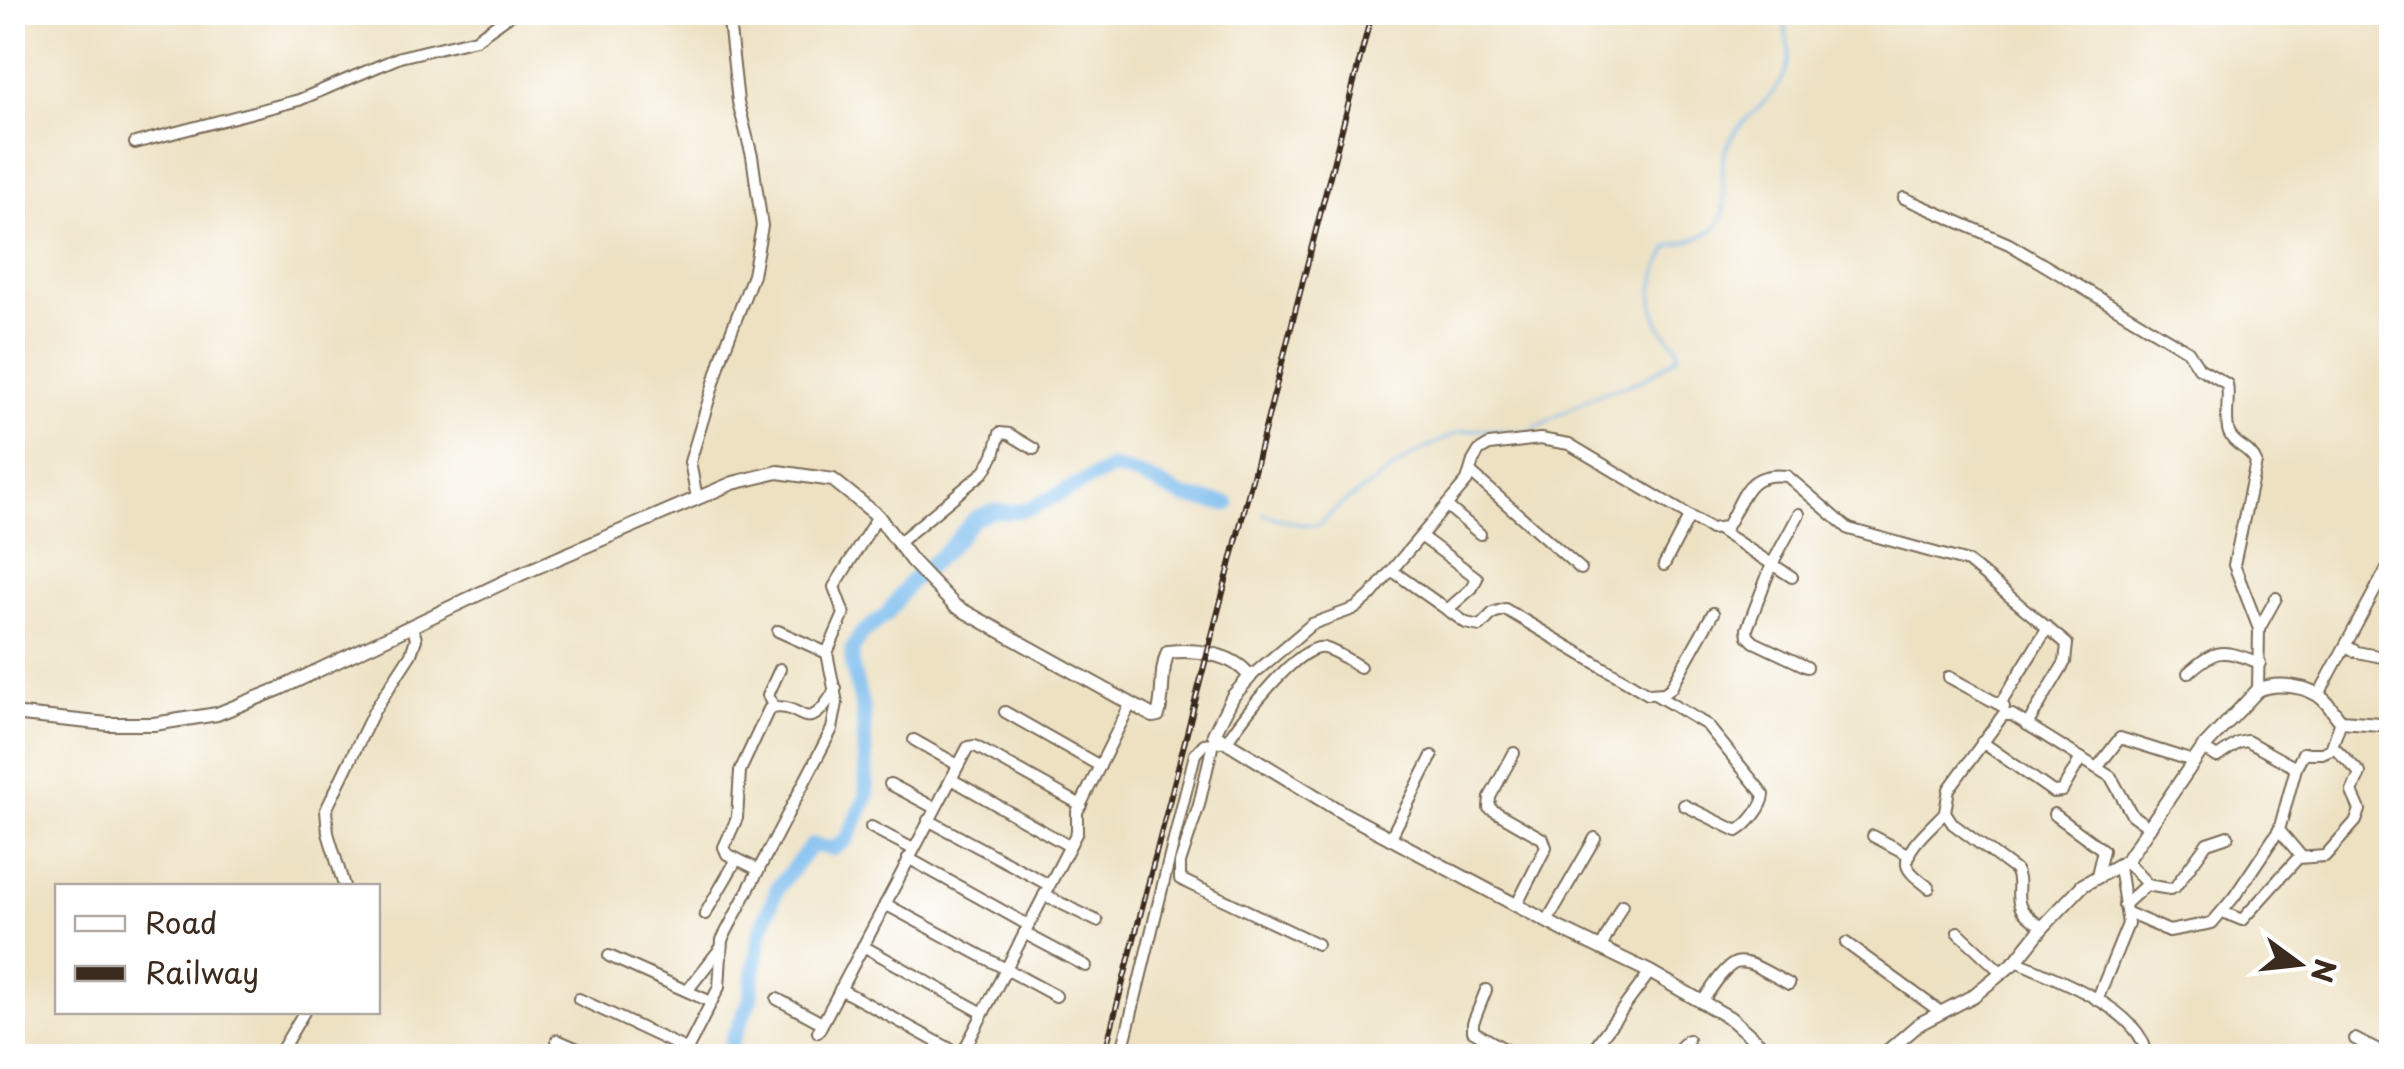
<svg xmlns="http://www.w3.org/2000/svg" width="2404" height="1069" viewBox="0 0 2404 1069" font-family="'Playpen Sans',sans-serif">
<rect width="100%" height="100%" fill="#fff"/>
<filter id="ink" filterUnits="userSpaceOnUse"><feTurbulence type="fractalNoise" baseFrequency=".01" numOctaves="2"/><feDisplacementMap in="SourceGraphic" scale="20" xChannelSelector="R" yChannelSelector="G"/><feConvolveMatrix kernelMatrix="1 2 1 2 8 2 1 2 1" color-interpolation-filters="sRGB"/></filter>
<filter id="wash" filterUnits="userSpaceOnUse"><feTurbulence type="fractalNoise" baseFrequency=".0048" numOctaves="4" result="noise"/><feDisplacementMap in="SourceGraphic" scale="40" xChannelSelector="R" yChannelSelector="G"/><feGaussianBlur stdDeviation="2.25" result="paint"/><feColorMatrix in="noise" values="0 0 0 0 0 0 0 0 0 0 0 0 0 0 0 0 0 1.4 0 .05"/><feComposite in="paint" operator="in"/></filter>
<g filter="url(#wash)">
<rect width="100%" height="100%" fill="#ede1c2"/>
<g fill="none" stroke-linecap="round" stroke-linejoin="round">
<path stroke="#77baed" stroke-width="2.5" d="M1263 514 1299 524 1319 525 1338 507 1415 454 1459 432 1482 429 1527 432 1598 394 1643 380 1678 356V348C1674 341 1668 336 1663 330 1644 301 1655 274 1668 247 1684 242 1708 238 1718 225 1732 206 1718 176 1724 155 1735 112 1790 100 1789 51 1788 39 1784 25 1782 12"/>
<polyline stroke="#77baed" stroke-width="15" points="730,1056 733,1038 750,1001 760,933 778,887 812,845 833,849 847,839 867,797 863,709 852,666 852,650 861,634 886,615 909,583 947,550 975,518 993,511 1010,512 1031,508 1112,468 1142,476 1184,497 1228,504"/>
</g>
</g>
<g filter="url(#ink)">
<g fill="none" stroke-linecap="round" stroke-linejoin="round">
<g stroke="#796a57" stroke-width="14">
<g id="minor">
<polyline points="135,143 299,100 400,57 476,39 514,12"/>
<path d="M1904 198 2009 244 2188 351 2199 368 2227 384C2230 399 2224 418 2229 433 2234 446 2251 448 2256 462L2234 565 2259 629 2258 690"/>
<polyline points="1471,473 1581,569"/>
<polyline points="697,498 690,462 723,353 753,275 762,226 752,156 738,102 728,12"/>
<polyline points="1447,506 1480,534"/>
<polyline points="1799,514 1772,564 1747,629 1748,636 1754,642 1807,667"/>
<polyline points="1719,530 1792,577"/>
<polyline points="1422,537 1477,578 1472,588 1447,610"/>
<polyline points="898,543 984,472 994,455 1000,433 1009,434 1034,449"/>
<polyline points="1664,565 1689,517"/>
<polyline points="1394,572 1466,623 1480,626 1493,613 1505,609 1648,694 1664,693 1671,688 1713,613"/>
<polyline points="2259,629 2276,598"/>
<polyline points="778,631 827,653"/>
<polyline points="2346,646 2357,652 2392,659"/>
<path d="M2188 673C2218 646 2223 650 2260 663"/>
<path d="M1250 677 1312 624 1356 608 1370 596 1467 481 1473 461 1479 451 1489 445 1540 439 1569 444 1711 529 1726 527C1745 498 1744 471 1787 476L1849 529 1968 562 2067 644 2065 662 2027 725"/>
<polyline points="1949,677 2004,707"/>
<path d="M1656 695 1707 725 1764 795C1763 807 1748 825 1737 831L1684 805"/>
<polyline points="2318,696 2392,559"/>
<polyline points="2001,703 2048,627"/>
<polyline points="773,706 768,695 780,669"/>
<polyline points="1005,712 1100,766"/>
<polyline points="914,740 958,765"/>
<polyline points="1982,742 2053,792 2062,791 2081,758"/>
<polyline points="1213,743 1199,805 1180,863 1180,879 1317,944"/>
<polyline points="2203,748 2217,757 2238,743 2247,741 2296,768 2303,753 2322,753 2331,749 2341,721"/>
<polyline points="1514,753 1490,797 1489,808 1543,839 1546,847 1516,906"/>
<polyline points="2097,768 2120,738 2193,761"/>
<polyline points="2296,768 2279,830 2301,856"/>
<polyline points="951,779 1069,846"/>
<polyline points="890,784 935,808"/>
<polyline points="2054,814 2103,850 2097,875"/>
<polyline points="928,820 1049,885"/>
<polyline points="871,827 913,849"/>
<polyline points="1873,836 1909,855"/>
<polyline points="1390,839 1432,756"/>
<polyline points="908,858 1028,925"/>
<polyline points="2126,861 2148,885"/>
<path d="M759 870 727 854 724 847 737 818 740 771 769 709C803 698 804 744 836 688"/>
<polyline points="344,886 328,833 326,810 374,711 411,654 416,639 412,625"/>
<path d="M1929 888C1923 882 1909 874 1907 865 1904 848 1935 824 1945 812"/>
<polyline points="1044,895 1097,921"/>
<polyline points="885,904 1056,996"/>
<polyline points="2124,905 2146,885 2170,889 2175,887 2207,843 2228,836"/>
<polyline points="2223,912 2242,920 2298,858 2325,856 2356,821 2360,810 2352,792 2360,773 2333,746"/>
<polyline points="2128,913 2169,931 2212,923 2234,897 2279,830"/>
<polyline points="705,914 737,859"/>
<polyline points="1547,921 1595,838"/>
<path d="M2042 928C2036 922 2028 917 2023 911 2013 898 2023 883 2015 870L1953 824 1945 812 1949 789 2003 715H2012L2111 777 2132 815 2150 828"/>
<polyline points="1958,932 2002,973"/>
<polyline points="1024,933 1086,966"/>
<polyline points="1846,943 1942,1013"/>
<polyline points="863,946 983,1013"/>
<polyline points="1601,948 1622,905"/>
<polyline points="609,956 711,1002"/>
<path d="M2016 961C2055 979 2141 1008 2147 1056"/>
<polyline points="840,989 961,1055"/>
<polyline points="1486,990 1473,1023 1473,1031 1517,1056"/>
<polyline points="687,991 719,950"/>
<polyline points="579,999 688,1050"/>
<polyline points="777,999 822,1023"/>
<polyline points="2097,1000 2128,924 2119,867"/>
<path d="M1702 1002C1738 949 1735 955 1789 984"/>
<polyline points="818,1032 968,747 975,746 1081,805"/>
<polyline points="2355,1039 2388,1056"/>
<polyline points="557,1040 594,1056"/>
<polyline points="278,1056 304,1012"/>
<polyline points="684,1056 719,987 722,940 832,729 837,703 827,653 844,614 834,587 878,516"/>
<polyline points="961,1056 1077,832 1077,812 1130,705"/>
<path d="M1121 1056 1195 754 1204 744 1227 741C1241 720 1298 643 1324 648 1336 651 1350 661 1360 667"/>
<polyline points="1588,1056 1650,972"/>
<polyline points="1671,1056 1688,1040"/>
</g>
</g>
<g stroke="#796a57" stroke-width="16">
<g id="tertiary">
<path d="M12 714 108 724H154L217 714 279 689 521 574 733 483 778 472 833 480 878 516 911 560 955 606 1153 716 1158 715C1165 694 1159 673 1168 652 1194 649 1234 653 1250 677L1233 696 1214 734 1343 813 1563 930 1650 972 1730 1018 1762 1046 1791 1056"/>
<path d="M1882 1056 1919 1024 1973 996 2016 961 2042 928 2083 885 2126 861 2203 748 2258 690C2276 682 2309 685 2324 700 2331 707 2335 715 2341 721L2392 725"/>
</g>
</g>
<use href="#minor" stroke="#fff" stroke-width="10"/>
<use href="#tertiary" stroke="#fff" stroke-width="12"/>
<g stroke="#3b2a1e" stroke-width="6">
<polyline id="rail" points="1104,1056 1372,12"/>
</g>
<use href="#rail" stroke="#fff" stroke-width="2.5" stroke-dasharray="8" stroke-linecap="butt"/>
</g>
</g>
<rect width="2404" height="1069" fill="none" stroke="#fff" stroke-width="50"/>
<rect x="55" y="884" width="325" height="130" fill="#ffffff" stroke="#b1aaa5" stroke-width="2.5"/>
<rect x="75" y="916" width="50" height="15" fill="#ffffff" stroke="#b1aaa5" stroke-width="2.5"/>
<text x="145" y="934" font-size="30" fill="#3b2a1e">Road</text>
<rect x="75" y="966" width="50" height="15" fill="#3b2a1e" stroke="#b1aaa5" stroke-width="2.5"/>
<text x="145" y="984" font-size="30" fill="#3b2a1e">Railway</text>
<g transform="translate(2299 964) rotate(105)" stroke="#ffffff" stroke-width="8" paint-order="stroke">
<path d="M0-8L18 38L0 25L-18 38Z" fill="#3b2a1e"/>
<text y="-15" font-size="28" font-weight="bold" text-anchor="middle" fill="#3b2a1e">N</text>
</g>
</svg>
